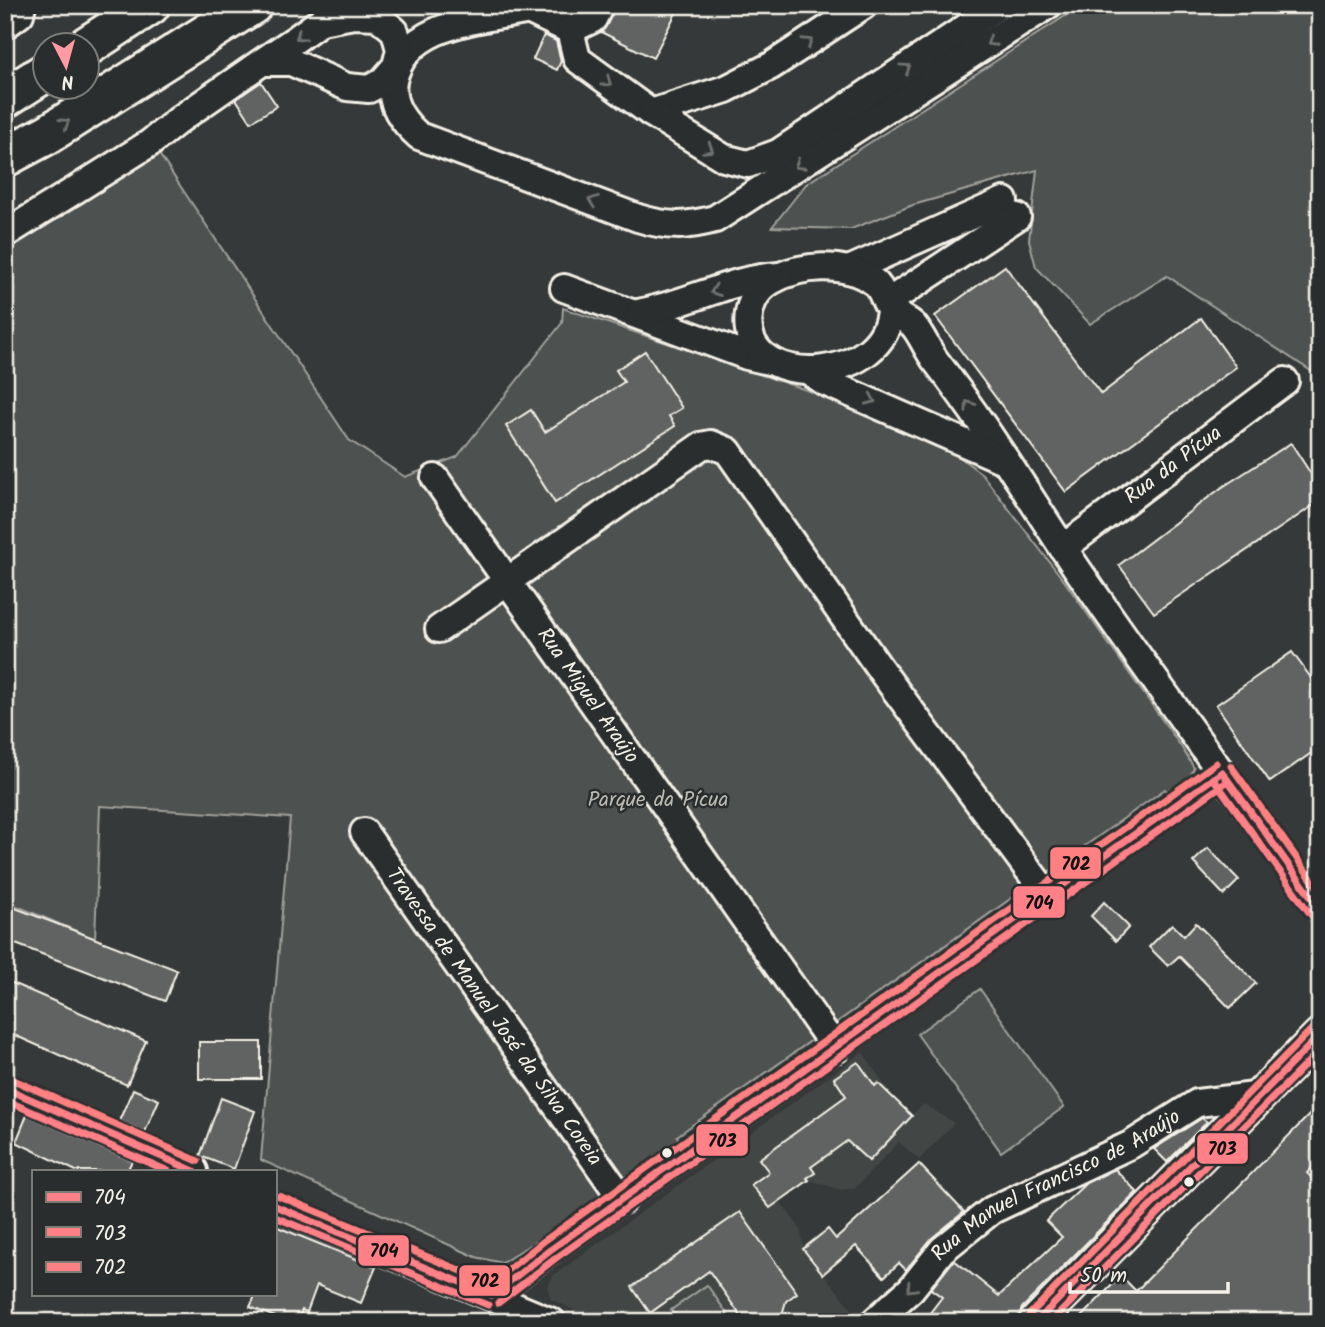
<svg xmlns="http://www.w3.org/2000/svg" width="1325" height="1327" viewBox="0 0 1325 1327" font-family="Kalam,sans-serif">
<rect width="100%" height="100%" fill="#363939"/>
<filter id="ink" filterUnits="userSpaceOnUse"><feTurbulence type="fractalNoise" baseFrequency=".0143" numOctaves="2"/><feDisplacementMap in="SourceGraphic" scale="14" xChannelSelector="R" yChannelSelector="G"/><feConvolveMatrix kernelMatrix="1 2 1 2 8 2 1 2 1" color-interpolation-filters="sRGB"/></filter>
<g filter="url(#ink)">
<polygon fill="#434645" points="863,1052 891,1095 912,1115 924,1104 954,1123 919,1160 899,1142 855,1188 841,1190 809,1180 778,1199 800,1228 804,1249 862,1322 599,1322 551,1299 547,1287 554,1275"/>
<g fill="#4e514f" stroke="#a1a19c" stroke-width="2">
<polygon points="1082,5 1320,5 1320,377 1167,276 1090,324 1036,267 1029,240 1037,170 913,205 851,229 772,227 806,184"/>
<polygon points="157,151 349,440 405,477 457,457 562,323 563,308 839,401 940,442 982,474 1065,582 1182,748 1194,768 1187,782 1170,795 1165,789 677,1136 682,1145 502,1263 476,1257 261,1160 290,818 100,806 95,939 5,901 5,244"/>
<polygon points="980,989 1064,1107 1001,1152 917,1034"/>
<polygon points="707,1285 733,1322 679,1322 671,1310"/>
</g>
<g fill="#616362" stroke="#f4f1e8" stroke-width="2">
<polygon points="616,5 680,5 653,58 601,32"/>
<polygon points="544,35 556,41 561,61 557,70 533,59"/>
<polygon points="261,82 277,106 251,122 236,99"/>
<polygon points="1005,266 1101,394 1201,318 1236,367 1066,492 935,316"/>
<polygon points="645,351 682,408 669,416 675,426 555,503 506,426 531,410 545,432 624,382 616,370"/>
<polygon points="1291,443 1320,488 1320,501 1154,613 1119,565 1221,488"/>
<polygon points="1292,652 1320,690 1320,747 1270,782 1216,705"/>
<polygon points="1208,848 1239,880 1224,895 1193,862"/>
<polygon points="1104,902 1129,927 1116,941 1091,916"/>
<polygon points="5,904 177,970 165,1001 5,940"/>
<polygon points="1196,923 1256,983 1230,1008 1179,956 1168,966 1149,947 1172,924 1184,936"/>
<polygon points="5,980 146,1041 127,1085 5,1031"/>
<rect x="199" y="1042" width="62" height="37"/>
<polygon points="858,1062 875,1086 878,1083 912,1116 869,1161 847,1141 811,1167 815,1173 807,1178 809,1180 770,1208 751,1185 769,1172 759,1159 846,1096 834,1078"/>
<polygon points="133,1089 159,1100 145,1132 119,1121"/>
<polygon points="221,1098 255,1111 234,1169 200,1156"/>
<polygon points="1320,1104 1320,1160 1307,1173 1320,1186 1320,1322 1076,1322 1121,1276 1136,1291"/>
<polygon points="27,1115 132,1161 127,1171 76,1171 16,1142"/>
<polygon points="1202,1118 1207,1122 1167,1162 1154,1149"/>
<polygon points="919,1164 964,1212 932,1238 906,1270 899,1263 884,1277 856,1246 823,1274 803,1249 828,1229 836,1239"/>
<polygon points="1115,1169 1137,1192 1022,1308 1017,1322 923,1322 942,1297 931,1289 954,1260 999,1296 1062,1237 1046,1221 1086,1183"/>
<polygon points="740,1212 797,1293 786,1301 782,1315 774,1321 745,1322 709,1271 650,1313 632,1287"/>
<polygon points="275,1226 376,1267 361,1303 317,1285 307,1312 302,1310 297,1322 275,1322 275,1317 250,1307 256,1294 275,1294"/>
</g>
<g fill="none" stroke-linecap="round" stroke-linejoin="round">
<g stroke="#f4f1e8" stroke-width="32">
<g id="minor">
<polyline points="518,5 570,30"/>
<path d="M529 10C481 20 405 22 393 81 389 104 403 122 419 136L638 218C667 227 686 227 715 219L1048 5"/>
<polyline points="5,25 20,14 22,5"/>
<polyline points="570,30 577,59 651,113 726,89 771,66 864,5"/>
<polyline points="570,30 593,19 600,5"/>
<polyline points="651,113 724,158 748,164 778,153 1000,5"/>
<polyline points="5,234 150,143 180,119 262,62 296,39 321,21 354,15 377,16 395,31 400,50 396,66 382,82 369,89 347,87 291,62 262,62"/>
<polyline points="849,270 1004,201"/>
<polyline points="564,288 747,356 769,361"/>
<polyline points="888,302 1017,217"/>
<path d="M890 309C887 382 757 390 749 330 746 310 754 291 771 281 800 264 845 261 874 282 884 290 883 301 891 310 897 317 908 319 914 326 922 336 927 349 935 360 982 420 1021 484 1063 548 1145 670 1234 789 1320 909"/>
<path d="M638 313C686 305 731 278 779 276"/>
<polyline points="809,371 825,382 1006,461"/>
<path id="s1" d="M435 478 836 1049"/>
<path id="s2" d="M1063 548 1285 381"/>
<polyline points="439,629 701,446 711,444 728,451 885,676 1048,896"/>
<path id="s3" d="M364 832 623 1200"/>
<polyline points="5,1088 194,1171"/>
<polyline points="275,1206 552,1322"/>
<polyline points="492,1295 550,1250 1222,772"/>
<path id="s4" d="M874 1322 911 1289 942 1250 992 1210 1132 1144 1197 1103 1263 1095"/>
</g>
</g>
<g stroke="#f4f1e8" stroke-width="38">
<polyline id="major" points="1036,1322 1320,1035"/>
</g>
<g stroke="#f4f1e8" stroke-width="44">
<g id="highway">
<polyline points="87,46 150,5"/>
<polyline points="5,98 46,72"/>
<polyline points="5,157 48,134 252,5"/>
</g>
</g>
<use href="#minor" stroke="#2a2d2e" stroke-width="26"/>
<use href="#major" stroke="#2a2d2e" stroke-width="33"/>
<use href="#highway" stroke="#2a2d2e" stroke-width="38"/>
<g stroke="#2a2d2e" stroke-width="12">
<g id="bus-1">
<polyline points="1222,772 1320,909"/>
<polyline points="5,1088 194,1171"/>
<polyline points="275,1206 492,1295"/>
<polyline points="492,1295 550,1250 1222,772"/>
<polyline points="1036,1322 1320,1035"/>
</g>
</g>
<g stroke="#2a2d2e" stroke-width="12">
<g id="bus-2">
<polyline points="1213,778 1311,915"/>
<polyline points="5,1100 168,1171"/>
<polyline points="275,1217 488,1305"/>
<polyline points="498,1303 556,1258 1228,781"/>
<polyline points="1051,1322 1320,1050"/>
</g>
</g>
<g stroke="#2a2d2e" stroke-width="12">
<g id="bus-3">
<polyline points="1231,766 1320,891"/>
<polyline points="9,1078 198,1161"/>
<polyline points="279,1196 496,1285"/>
<polyline points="486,1287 544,1241 1216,763"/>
<polyline points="1029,1315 1313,1028"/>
</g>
</g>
<use href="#bus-1" stroke="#ff8087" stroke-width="7"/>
<use href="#bus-2" stroke="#ff8087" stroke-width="7"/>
<use href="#bus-3" stroke="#ff8080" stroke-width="7"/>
</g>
<defs><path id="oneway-chevron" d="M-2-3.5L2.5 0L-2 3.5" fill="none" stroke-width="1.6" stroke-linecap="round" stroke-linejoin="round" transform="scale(1.75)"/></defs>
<g stroke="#71726f">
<use href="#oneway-chevron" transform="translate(300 36) rotate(145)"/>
<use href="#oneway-chevron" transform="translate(808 42) rotate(-33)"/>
<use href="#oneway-chevron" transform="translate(991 42) rotate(147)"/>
<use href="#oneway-chevron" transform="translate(906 68) rotate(-34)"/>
<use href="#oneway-chevron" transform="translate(607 82) rotate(36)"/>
<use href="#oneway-chevron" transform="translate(65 123) rotate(-32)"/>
<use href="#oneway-chevron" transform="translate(709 149) rotate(31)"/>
<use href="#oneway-chevron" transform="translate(799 165) rotate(147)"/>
<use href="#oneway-chevron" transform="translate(593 201) rotate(-160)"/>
<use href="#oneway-chevron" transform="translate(715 291) rotate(160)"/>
<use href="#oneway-chevron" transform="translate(871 400) rotate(23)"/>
<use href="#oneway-chevron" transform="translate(969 405) rotate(-124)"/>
<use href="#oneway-chevron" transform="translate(911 1288) rotate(133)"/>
</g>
</g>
<g fill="#f4f1e8" stroke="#2a2d2e" stroke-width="2.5">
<circle cx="667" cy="1153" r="6"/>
<circle cx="1189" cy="1182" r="6"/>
</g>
<g text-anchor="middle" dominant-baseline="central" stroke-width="5" stroke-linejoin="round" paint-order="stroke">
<g font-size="21" fill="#f4f1e8" stroke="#2a2d2e">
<text stroke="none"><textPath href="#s2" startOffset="138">Rua da Pícua</textPath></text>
<text stroke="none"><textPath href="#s1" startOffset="266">Rua Miguel Araújo</textPath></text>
<text stroke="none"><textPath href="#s3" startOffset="226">Travessa de Manuel José da Silva Coreia</textPath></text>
<text stroke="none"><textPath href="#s4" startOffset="231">Rua Manuel Francisco de Araújo</textPath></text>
</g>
<g font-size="21" fill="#bab9b2" stroke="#2a2d2e">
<text x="658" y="800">Parque da Pícua</text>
</g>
</g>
<g stroke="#2a2d2e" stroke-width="2.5">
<rect x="1049" y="846" width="53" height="34" rx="7" fill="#ff8080"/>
<rect x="1012" y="885" width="54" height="34" rx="7" fill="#ff8087"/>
<rect x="695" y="1123" width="54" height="34" rx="7" fill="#ff8087"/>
<rect x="1196" y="1132" width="53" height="33" rx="7" fill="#ff8087"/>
<rect x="357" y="1234" width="53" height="33" rx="7" fill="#ff8087"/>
<rect x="458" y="1264" width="53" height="33" rx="7" fill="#ff8080"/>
</g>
<g font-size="19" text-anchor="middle" font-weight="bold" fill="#111">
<text x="1076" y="870">702</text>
<text x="1039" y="909">704</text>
<text x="722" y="1147">703</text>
<text x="1222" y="1155">703</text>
<text x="384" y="1257">704</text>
<text x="485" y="1287">702</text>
</g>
<rect width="1325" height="1327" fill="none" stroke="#2a2d2e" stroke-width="28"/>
<rect x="14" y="14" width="1297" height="1299" fill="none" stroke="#f4f1e8" stroke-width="2.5" filter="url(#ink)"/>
<rect x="32" y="1170" width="245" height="126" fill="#2a2d2e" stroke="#7b7b78" stroke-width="2"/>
<rect x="46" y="1192" width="35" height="10" fill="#ff8087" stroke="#7b7b78" stroke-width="2"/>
<text x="94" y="1204" font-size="21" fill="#f4f1e8">704</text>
<rect x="46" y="1227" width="35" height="10" fill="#ff8087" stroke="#7b7b78" stroke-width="2"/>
<text x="94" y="1240" font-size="21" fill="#f4f1e8">703</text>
<rect x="46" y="1262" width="35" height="10" fill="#ff8080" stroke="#7b7b78" stroke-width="2"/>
<text x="94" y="1274" font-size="21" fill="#f4f1e8">702</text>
<g transform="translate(66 66) rotate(174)"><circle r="33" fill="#2a2d2e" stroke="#7b7b78" stroke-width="2"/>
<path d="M0-5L12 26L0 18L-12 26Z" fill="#ff9aa2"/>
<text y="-10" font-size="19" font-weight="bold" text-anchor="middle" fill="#f4f1e8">N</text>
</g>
<path d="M1070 1282v10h158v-10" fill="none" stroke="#f4f1e8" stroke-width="3.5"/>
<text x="1080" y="1282" font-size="21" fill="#f4f1e8" stroke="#2a2d2e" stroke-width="5" paint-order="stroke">50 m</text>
</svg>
